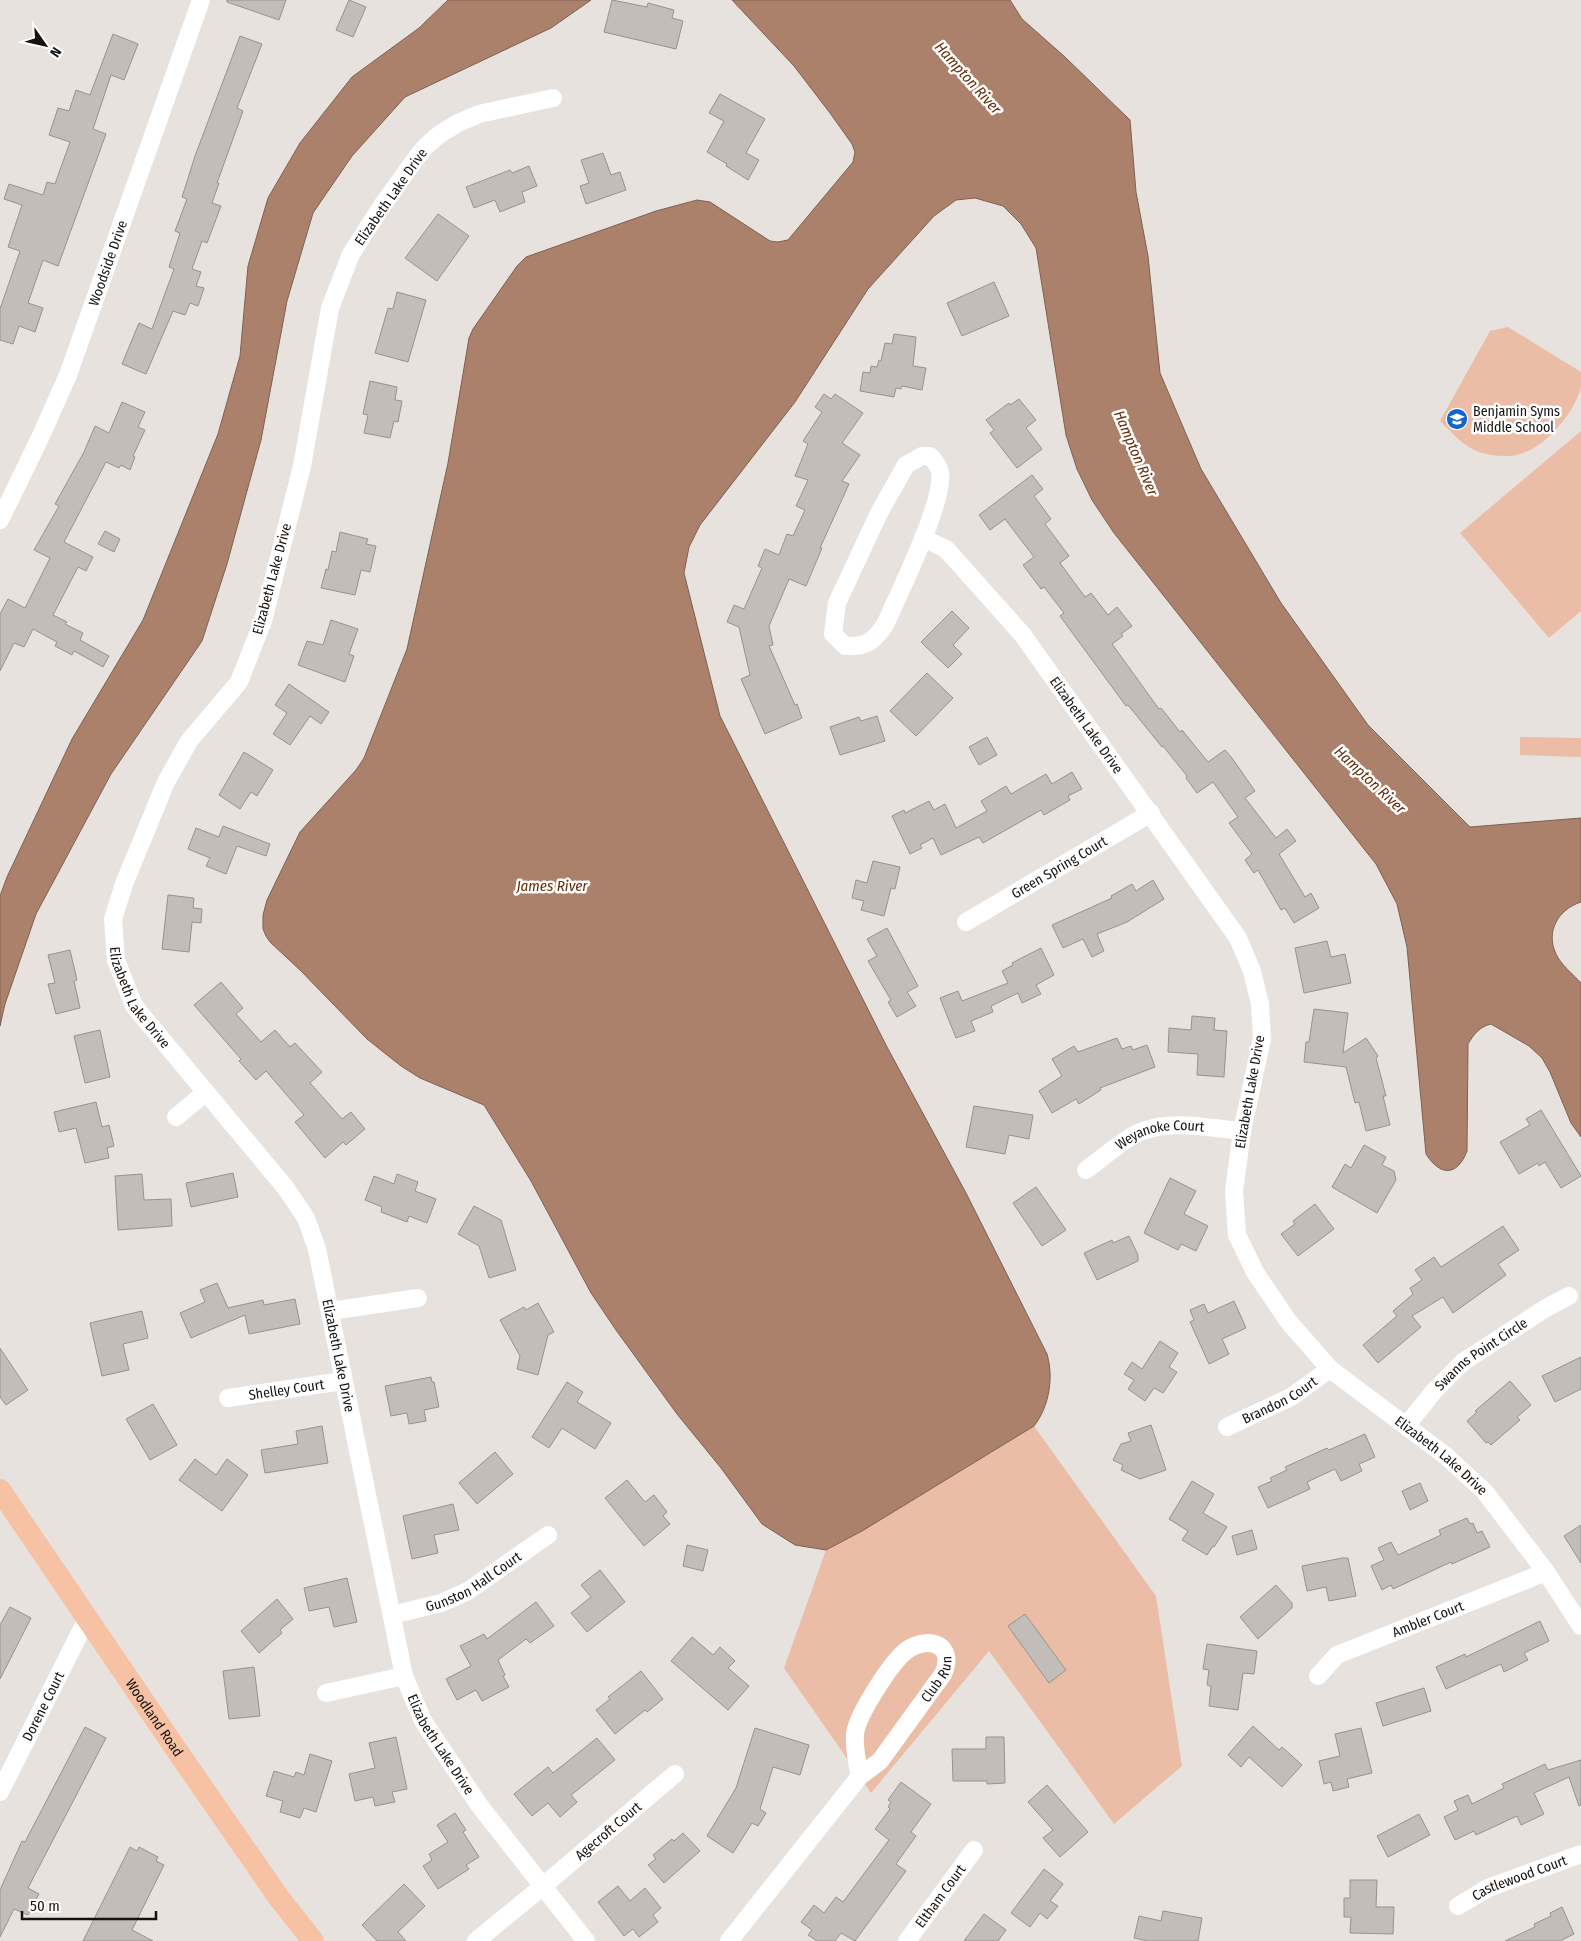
<svg xmlns="http://www.w3.org/2000/svg" width="1581" height="1941" viewBox="0 0 1581 1941" font-family="'Fira Sans Condensed',sans-serif">
<rect width="100%" height="100%" fill="#e8e2df"/>
<g fill="#ebbda6">
<path d="M1508 327 1581 372C1581 376 1581 382 1581 387 1575 411 1550 441 1528 451 1513 458 1495 457 1479 452 1464 447 1451 432 1440 421L1490 331Z"/>
<polygon points="1581,431 1581,611 1549,638 1460,533"/>
<polygon points="1520,737 1581,738 1581,757 1520,755"/>
<polygon points="1034,1426 1156,1596 1182,1766 1114,1824 989,1651 871,1793 784,1668 826,1550 862,1531"/>
</g>
<g fill="#ac816c" stroke="#7f6051">
<polygon points="448,0 591,0 551,28 405,97 352,156 313,213 287,301 261,440 227,564 202,641 111,774 36,914 5,1004 0,1026 0,896 7,877 72,739 143,620 218,434 240,356 248,266 268,198 300,143 352,77 419,28"/>
<path d="M732 0H1010L1022 19 1065 57 1130 120 1136 192 1148 256 1160 373 1201 469 1281 603 1368 725 1470 827 1581 818V902C1559 909 1545 931 1556 954 1561 965 1573 974 1581 983V1137L1571 1123 1550 1072 1542 1058 1529 1046 1491 1024C1479 1027 1474 1034 1468 1044L1467 1151C1457 1177 1440 1176 1426 1154L1407 947 1397 904 1376 864 1114 533 1092 500 1077 469 1066 435 1036 248 1021 224 1003 206 975 198 956 200 934 216 868 289 795 402 700 525 689 547 684 573 720 716 887 1047 966 1193 1047 1354C1054 1378 1049 1407 1034 1426L862 1531 826 1550 795 1545 762 1524 721 1468 677 1414 616 1330 591 1293 531 1181 484 1105 420 1078 401 1066 367 1039 301 971 270 942 266 936 263 929V915L267 900 300 832 356 770 364 758 407 649 448 463 469 338 473 329 517 266 526 257 656 211 697 200 710 202 770 241 778 242 788 240 853 162 855 152 852 144 830 113 794 66Z"/>
</g>
<g fill="#c3bdba" stroke="#97928f">
<polygon points="227,0 286,0 279,20 227,2"/>
<polygon points="349,0 366,7 353,37 336,30"/>
<polygon points="612,0 647,7 648,3 674,10 672,18 683,21 676,49 604,32"/>
<polygon points="113,34 138,44 124,80 111,75 93,129 106,134 58,266 43,260 28,303 43,308 35,332 19,326 13,344 0,340 0,309 20,251 8,247 22,205 4,199 9,184 43,195 47,182 55,184 70,142 49,135 58,108 69,111 76,90 90,95"/>
<polygon points="240,36 262,44 237,108 243,111 217,183 219,183 212,203 221,206 207,243 202,241 192,269 201,272 196,286 204,288 198,306 190,303 185,315 173,311 146,374 122,364 139,323 152,329 174,269 169,267 180,233 175,231 187,199 182,197 195,156"/>
<polygon points="720,94 765,119 746,153 759,160 748,180 726,166 727,164 707,152 724,121 709,113"/>
<polygon points="603,153 611,175 620,172 626,190 586,204 580,186 589,183 581,160"/>
<polygon points="529,166 537,186 522,192 525,202 500,212 495,200 474,208 466,187 510,170 512,173"/>
<polygon points="438,214 469,236 437,281 405,258"/>
<polygon points="994,282 1009,316 962,336 947,303"/>
<polygon points="397,292 426,300 408,362 375,353 388,308 393,309"/>
<polygon points="894,334 916,337 913,366 926,368 922,390 902,386 901,389 896,388 894,397 860,391 863,372 870,373 871,366 877,367 879,360 881,361 885,343 892,344"/>
<polygon points="370,381 397,387 395,400 402,401 398,422 394,421 390,438 364,433 368,415 363,414"/>
<polygon points="824,394 831,399 835,394 863,413 842,443 860,455 842,481 849,484 820,548 822,548 806,586 789,579 769,626 773,645 769,646 795,705 797,704 802,718 765,734 741,679 750,675 739,627 727,622 734,605 744,609 762,568 758,566 765,549 779,555 787,534 793,536 805,510 796,506 808,480 795,476 808,444 803,441 822,412 815,407"/>
<polygon points="1019,399 1036,420 1026,428 1042,449 1017,468 990,433 994,430 986,420 1009,403 1010,405"/>
<polygon points="122,402 145,412 138,427 145,430 133,456 135,457 130,470 121,465 119,468 106,462 64,542 93,557 86,571 78,567 53,615 67,622 65,624 83,633 80,640 109,656 103,667 74,651 72,655 55,646 57,642 33,629 24,647 14,643 0,671 0,614 8,599 25,608 50,558 34,550 59,506 55,504 84,452 95,426 109,433"/>
<polygon points="1032,475 1043,489 1034,496 1051,519 1045,524 1069,556 1060,563 1085,597 1091,593 1108,615 1117,607 1132,626 1121,634 1123,636 1112,644 1159,709 1161,708 1180,732 1182,730 1208,762 1225,750 1232,758 1255,791 1245,798 1276,838 1287,829 1296,841 1279,854 1305,897 1311,893 1319,908 1294,923 1285,908 1281,910 1258,870 1254,873 1245,860 1252,854 1229,823 1238,817 1213,782 1197,793 1186,778 1187,776 1163,746 1162,747 1128,705 1126,706 1060,616 1064,613 1044,587 1041,589 1023,565 1034,557 1005,519 990,530 979,515"/>
<polygon points="105,531 120,539 114,552 98,544"/>
<polygon points="340,532 368,539 366,544 376,546 370,572 361,570 355,595 321,588 326,569 328,570 332,551 336,552"/>
<polygon points="952,611 969,628 953,645 962,654 948,668 921,642"/>
<polygon points="331,620 358,629 349,654 354,656 345,682 298,665 307,641 323,645"/>
<polygon points="927,673 953,698 916,736 890,711"/>
<polygon points="289,684 329,712 321,724 310,716 290,745 273,734 287,713 275,705"/>
<polygon points="877,716 885,741 840,755 830,727 859,717 861,721"/>
<polygon points="987,737 997,755 979,765 969,747"/>
<polygon points="244,752 273,770 257,796 251,792 240,809 219,795"/>
<polygon points="1072,772 1082,789 1068,796 1070,800 1044,815 1041,810 983,843 979,837 941,855 933,838 920,845 922,848 910,854 892,816 904,810 905,813 929,801 934,810 945,804 956,828 987,811 981,801 1006,786 1011,794 1046,774 1052,784"/>
<polygon points="223,826 270,844 266,856 237,846 226,874 206,866 210,858 188,849 196,828 219,837"/>
<polygon points="873,861 900,867 895,889 891,888 884,916 861,910 864,901 852,898 856,880 867,883"/>
<polygon points="1153,880 1164,899 1127,922 1097,934 1104,951 1092,957 1083,939 1063,948 1052,925 1112,898 1111,896 1132,884 1136,891"/>
<polygon points="168,895 194,898 193,908 202,909 201,923 192,922 189,952 162,949"/>
<polygon points="887,928 918,986 907,992 916,1006 897,1017 888,1002 891,1000 868,961 877,956 867,939"/>
<polygon points="1327,941 1331,957 1345,954 1351,983 1304,993 1295,948"/>
<polygon points="1041,948 1054,975 1036,985 1041,994 1022,1003 1018,993 991,1006 993,1012 971,1021 975,1031 956,1038 940,998 958,991 962,1001 1008,983 1002,971 1013,965 1012,963"/>
<polygon points="70,950 77,980 74,981 80,1008 56,1014 48,984 55,983 48,955"/>
<polygon points="221,982 243,1008 236,1014 261,1042 275,1030 290,1047 295,1043 322,1072 310,1083 342,1119 351,1112 365,1129 346,1145 343,1142 325,1158 295,1122 304,1115 266,1071 256,1080 239,1061 241,1059 194,1005"/>
<polygon points="1314,1009 1348,1013 1343,1053 1366,1038 1378,1056 1376,1058 1386,1096 1383,1096 1390,1125 1366,1131 1359,1102 1355,1103 1346,1067 1304,1062 1306,1042 1309,1042"/>
<polygon points="1192,1016 1215,1018 1214,1030 1227,1031 1224,1077 1197,1075 1198,1054 1168,1052 1169,1028 1191,1030"/>
<polygon points="100,1030 110,1077 85,1083 74,1036"/>
<polygon points="1117,1038 1122,1049 1131,1046 1133,1050 1147,1045 1155,1067 1100,1088 1101,1090 1079,1104 1076,1099 1052,1113 1039,1091 1062,1076 1052,1059 1074,1046 1078,1052"/>
<polygon points="96,1102 102,1127 109,1125 114,1146 107,1148 109,1158 85,1163 76,1128 59,1132 54,1112"/>
<polygon points="974,1106 1033,1115 1029,1139 1009,1135 1005,1154 966,1147"/>
<polygon points="1541,1110 1581,1176 1561,1188 1545,1162 1539,1166 1538,1163 1519,1174 1500,1142 1530,1125 1526,1119"/>
<polygon points="1364,1145 1386,1157 1382,1165 1394,1171 1396,1180 1377,1213 1332,1187 1345,1164 1351,1168"/>
<polygon points="233,1173 238,1197 191,1207 186,1183"/>
<polygon points="142,1174 144,1200 171,1199 172,1226 118,1230 115,1176"/>
<polygon points="397,1174 418,1182 415,1191 436,1199 427,1223 409,1216 407,1222 381,1212 382,1207 365,1200 374,1176 394,1184"/>
<polygon points="1170,1178 1196,1191 1184,1214 1208,1226 1196,1251 1181,1244 1178,1250 1144,1233"/>
<polygon points="1036,1187 1066,1230 1042,1246 1013,1203"/>
<polygon points="1315,1204 1334,1229 1298,1256 1281,1234 1295,1224 1293,1221"/>
<polygon points="474,1206 501,1220 516,1270 489,1278 479,1246 458,1234"/>
<polygon points="1503,1226 1519,1250 1498,1264 1506,1275 1453,1313 1443,1297 1412,1316 1421,1327 1378,1363 1363,1345 1397,1316 1393,1311 1413,1294 1410,1288 1422,1280 1415,1270 1434,1257 1441,1267"/>
<polygon points="1129,1236 1138,1255 1138,1261 1097,1280 1084,1253 1112,1240 1113,1243"/>
<polygon points="217,1283 228,1308 263,1300 264,1305 295,1299 300,1324 249,1334 245,1315 191,1338 180,1313 205,1302 200,1290"/>
<polygon points="1234,1301 1246,1328 1222,1339 1229,1354 1209,1364 1190,1322 1194,1320 1190,1310 1204,1304 1208,1313"/>
<polygon points="538,1303 554,1332 548,1335 538,1375 517,1369 520,1356 500,1320 524,1307 526,1310"/>
<polygon points="142,1311 148,1338 123,1344 129,1370 102,1376 90,1323"/>
<polygon points="1160,1341 1178,1353 1169,1367 1177,1372 1163,1393 1154,1388 1145,1401 1128,1389 1134,1380 1124,1374 1132,1362 1142,1369"/>
<polygon points="0,1348 28,1390 6,1405 0,1397"/>
<polygon points="1581,1357 1581,1389 1555,1402 1542,1376"/>
<polygon points="431,1377 432,1382 434,1382 439,1407 424,1410 426,1421 409,1424 407,1413 391,1416 385,1386"/>
<polygon points="1510,1381 1531,1405 1517,1417 1520,1420 1491,1445 1488,1442 1486,1443 1467,1421 1477,1412 1475,1411"/>
<polygon points="567,1382 583,1392 577,1402 611,1423 595,1449 562,1428 549,1448 532,1437"/>
<polygon points="153,1404 177,1445 150,1460 126,1419"/>
<polygon points="1151,1425 1166,1470 1140,1479 1121,1470 1123,1465 1113,1460 1121,1444 1131,1441 1128,1433"/>
<polygon points="322,1426 328,1463 265,1473 261,1450 298,1444 296,1431"/>
<polygon points="1365,1434 1375,1457 1359,1464 1362,1471 1341,1481 1335,1469 1307,1482 1310,1489 1268,1508 1258,1487 1272,1481 1270,1478 1287,1470 1285,1467 1327,1448 1329,1450"/>
<polygon points="495,1452 513,1474 477,1504 459,1483"/>
<polygon points="195,1459 216,1475 227,1459 248,1475 222,1511 179,1480"/>
<polygon points="627,1480 645,1502 654,1495 667,1512 663,1516 670,1524 644,1546 605,1498"/>
<polygon points="1192,1481 1214,1494 1203,1513 1227,1527 1214,1547 1213,1546 1207,1555 1182,1540 1188,1531 1169,1519"/>
<polygon points="1420,1483 1428,1501 1410,1510 1402,1491"/>
<polygon points="453,1504 459,1530 434,1535 438,1553 412,1559 403,1516"/>
<polygon points="1467,1518 1470,1524 1473,1523 1477,1533 1482,1531 1490,1547 1452,1564 1451,1562 1393,1589 1391,1585 1382,1590 1371,1566 1384,1560 1378,1548 1391,1542 1398,1555 1441,1535 1439,1530"/>
<polygon points="1581,1525 1581,1563 1564,1536"/>
<polygon points="1252,1530 1257,1549 1237,1555 1232,1536"/>
<polygon points="687,1545 708,1550 703,1571 683,1566"/>
<polygon points="1342,1558 1348,1558 1356,1596 1329,1601 1326,1587 1307,1591 1302,1566"/>
<polygon points="600,1570 625,1602 587,1632 571,1613 591,1597 581,1585"/>
<polygon points="347,1578 357,1622 334,1627 329,1607 309,1611 304,1588"/>
<polygon points="1276,1585 1292,1603 1292,1608 1258,1639 1240,1617"/>
<polygon points="277,1599 293,1619 280,1630 282,1633 259,1653 241,1631"/>
<polygon points="536,1602 554,1626 530,1643 526,1639 498,1660 505,1675 503,1676 509,1687 482,1701 476,1690 457,1700 446,1679 471,1666 460,1646 484,1634 487,1639"/>
<polygon points="10,1607 31,1618 0,1679 0,1625"/>
<polygon points="1025,1614 1066,1670 1049,1683 1008,1626"/>
<polygon points="1540,1621 1549,1641 1524,1653 1528,1660 1504,1672 1501,1664 1446,1689 1436,1667 1465,1654 1466,1657"/>
<polygon points="692,1637 713,1655 720,1647 735,1661 728,1668 749,1686 728,1710 671,1661"/>
<polygon points="1207,1644 1257,1651 1254,1674 1243,1673 1238,1710 1209,1706 1211,1686 1207,1685 1209,1670 1203,1669"/>
<polygon points="254,1667 260,1716 229,1719 223,1671"/>
<polygon points="641,1671 663,1699 647,1712 645,1710 615,1734 596,1710 610,1699 608,1697"/>
<polygon points="1424,1688 1431,1711 1383,1726 1376,1703"/>
<polygon points="1253,1726 1279,1750 1282,1747 1302,1765 1282,1787 1249,1757 1241,1767 1228,1755"/>
<polygon points="85,1727 106,1738 28,1888 39,1894 28,1915 14,1909 0,1937 0,1890 22,1841 25,1842"/>
<polygon points="755,1728 809,1745 800,1775 773,1767 760,1809 766,1813 758,1826 752,1823 733,1853 707,1836 736,1788"/>
<polygon points="1361,1728 1372,1773 1347,1779 1349,1787 1333,1791 1331,1782 1324,1784 1319,1761 1340,1756 1335,1734"/>
<polygon points="396,1737 407,1789 392,1792 395,1802 375,1806 373,1797 355,1801 349,1774 375,1768 369,1743"/>
<polygon points="986,1737 1004,1737 1005,1783 987,1784 987,1781 953,1781 952,1749 986,1749"/>
<polygon points="597,1738 615,1760 571,1795 577,1802 560,1817 548,1803 532,1816 514,1794 548,1767 553,1773"/>
<polygon points="310,1754 332,1761 316,1812 304,1808 300,1818 280,1812 283,1801 266,1796 274,1771 294,1777 296,1772 304,1775"/>
<polygon points="1581,1760 1581,1805 1579,1806 1569,1777 1534,1793 1544,1814 1521,1825 1517,1816 1476,1835 1474,1831 1455,1840 1444,1817 1458,1810 1454,1801 1468,1795 1472,1804 1504,1788 1502,1784 1545,1764 1548,1770"/>
<polygon points="901,1782 931,1804 911,1832 916,1836 896,1864 906,1871 855,1941 841,1933 835,1941 817,1941 808,1935 812,1930 801,1922 814,1905 824,1913 836,1897 843,1902 889,1840 875,1829 890,1809 888,1807 891,1802 888,1800"/>
<polygon points="1047,1785 1088,1832 1060,1857 1043,1838 1053,1830 1028,1802"/>
<polygon points="455,1813 466,1830 463,1832 479,1857 466,1865 469,1869 438,1889 423,1866 432,1860 429,1854 448,1842 437,1825"/>
<polygon points="1419,1814 1430,1835 1388,1857 1377,1836"/>
<polygon points="683,1833 700,1851 664,1883 648,1865 656,1859 653,1855 672,1839 674,1841"/>
<polygon points="130,1847 137,1851 139,1847 158,1857 156,1861 164,1865 132,1930 153,1941 83,1941"/>
<polygon points="1044,1869 1063,1884 1050,1901 1058,1906 1047,1919 1040,1913 1030,1927 1011,1913"/>
<polygon points="1350,1880 1377,1880 1376,1907 1394,1907 1393,1934 1350,1933 1351,1917 1344,1917 1344,1898 1350,1898"/>
<polygon points="404,1884 425,1906 398,1932 406,1941 377,1941 362,1925"/>
<polygon points="618,1886 630,1901 645,1888 661,1908 653,1915 658,1922 639,1937 633,1929 624,1936 598,1902"/>
<polygon points="1562,1907 1574,1934 1560,1941 1505,1941 1535,1927 1534,1924 1551,1916 1550,1913"/>
<polygon points="1163,1911 1202,1918 1198,1941 1148,1941 1134,1938 1139,1916 1161,1921"/>
<polygon points="984,1914 1006,1930 998,1941 964,1941"/>
</g>
<g fill="none" stroke-linecap="round" stroke-linejoin="round">
<g stroke="#fff" stroke-width="18">
<path id="s1" d="M553 98 479 114 458 123 440 134 427 145 417 157 383 204 351 254 330 308 302 466 263 621 239 682 189 741 166 782 124 884 113 919 116 960 134 1006 285 1187 306 1218 317 1249 404 1676 423 1721 479 1805 586 1941"/>
<path d="M922 456H930C934 460 939 467 940 472 945 501 898 595 885 625 873 642 866 647 845 646L833 634 837 603 879 513 906 465Z"/>
<path id="s2" d="M0 520 39 440 68 375 201 0"/>
<path id="s3" d="M923 538 946 549 1022 634 1238 938 1252 971 1260 1004 1262 1039 1242 1131 1234 1191 1237 1235 1255 1272 1288 1321 1330 1369 1446 1456 1485 1492 1546 1572 1581 1626"/>
<path id="s4" d="M966 922 1151 813"/>
<polyline points="176,1117 205,1093"/>
<path id="s5" d="M1086 1170C1100 1160 1125 1138 1140 1132 1172 1119 1208 1128 1242 1131"/>
<polyline points="331,1311 418,1298"/>
<path id="s6" d="M228 1398 343 1381"/>
<path id="s7" d="M1406 1426 1434 1391 1463 1362 1546 1308 1569 1296"/>
<path id="s8" d="M1227 1427 1291 1397 1330 1369"/>
<path id="s9" d="M392 1615 441 1603 468 1591 548 1535"/>
<path id="s10" d="M1318 1676 1337 1655 1546 1572"/>
<polyline points="326,1693 404,1676"/>
<path id="s11" d="M0 1792 87 1619"/>
<path id="s12" d="M1458 1906 1488 1888 1581 1854"/>
<path id="s13" d="M476 1941 542 1887 675 1774"/>
<path id="s14" d="M729 1941 860 1776 880 1761 943 1674C956 1645 929 1635 907 1650 892 1661 857 1715 855 1734 854 1748 857 1763 860 1776"/>
<path id="s15" d="M907 1941 974 1850"/>
</g>
<path stroke="#f7c1a4" stroke-width="22" id="s16" d="M0 1490 180 1755 279 1898 313 1941"/>
</g>
<defs>
<g id="school-disc" transform="scale(1.125)"><circle r="9.5" fill="#1165cf" stroke="#fff"/><path d="M0-5L7-2L0 1L-7-2ZM-4 1L0 2.5L4 1V4Q0 6-4 4Z" fill="#fff"/></g>
</defs>
<g fill-rule="evenodd">
<use href="#school-disc" x="1457" y="419"/>
</g>
<g text-anchor="middle" dominant-baseline="central" stroke-width="5" stroke-linejoin="round" paint-order="stroke">
<g font-size="14" fill="#151312" stroke="#fff">
<text transform="translate(391 197) rotate(-55)">Elizabeth Lake Drive</text>
<text stroke="none"><textPath href="#s2" startOffset="279">Woodside Drive</textPath></text>
<text transform="translate(272 579) rotate(-75)">Elizabeth Lake Drive</text>
<text stroke="none"><textPath href="#s3" startOffset="251">Elizabeth Lake Drive</textPath></text>
<text stroke="none"><textPath href="#s4" startOffset="108">Green Spring Court</textPath></text>
<text stroke="none"><textPath href="#s1" startOffset="1070">Elizabeth Lake Drive</textPath></text>
<text transform="translate(1250 1092) rotate(-80)">Elizabeth Lake Drive</text>
<text stroke="none"><textPath href="#s5" startOffset="85">Weyanoke Court</textPath></text>
<text stroke="none"><textPath href="#s1" startOffset="1490">Elizabeth Lake Drive</textPath></text>
<text stroke="none"><textPath href="#s7" startOffset="105">Swanns Point Circle</textPath></text>
<text stroke="none"><textPath href="#s6" startOffset="59">Shelley Court</textPath></text>
<text stroke="none"><textPath href="#s8" startOffset="59">Brandon Court</textPath></text>
<text stroke="none"><textPath href="#s3" startOffset="1121">Elizabeth Lake Drive</textPath></text>
<text stroke="none"><textPath href="#s9" startOffset="89">Gunston Hall Court</textPath></text>
<text stroke="none"><textPath href="#s10" startOffset="126">Ambler Court</textPath></text>
<text stroke="none"><textPath href="#s14" startOffset="336">Club Run</textPath></text>
<text stroke="none"><textPath href="#s11" startOffset="96">Dorene Court</textPath></text>
<text stroke="none"><textPath href="#s16" startOffset="275">Woodland Road</textPath></text>
<text stroke="none"><textPath href="#s1" startOffset="1895">Elizabeth Lake Drive</textPath></text>
<text stroke="none"><textPath href="#s13" startOffset="172">Agecroft Court</textPath></text>
<text stroke="none"><textPath href="#s12" startOffset="68">Castlewood Court</textPath></text>
<text stroke="none"><textPath href="#s15" startOffset="56">Eltham Court</textPath></text>
</g>
<g font-size="14" fill="#151312" stroke="#fff" text-anchor="start">
<text x="1473" y="411">Benjamin Syms<tspan x="1473" dy="16">Middle School</tspan></text>
</g>
<g font-size="15" font-style="italic" fill="#642c09" stroke="#fff">
<text transform="translate(968 78) rotate(48)">Hampton River</text>
<text transform="translate(1136 453) rotate(67)">Hampton River</text>
<text transform="translate(1370 780) rotate(43)">Hampton River</text>
<text x="552" y="886">James River</text>
</g>
</g>
<g transform="translate(45 45) rotate(124)" stroke="#ffffff" stroke-width="4" paint-order="stroke">
<path d="M0-4L9 19L0 12L-9 19Z" fill="#151312"/>
<text y="-8" font-size="14" font-weight="bold" text-anchor="middle" fill="#151312">N</text>
</g>
<path d="M22 1911v8h134v-8" fill="none" stroke="#151312" stroke-width="2.5"/>
<text x="30" y="1911" font-size="15" fill="#151312" stroke="#ffffff" stroke-width="4" paint-order="stroke">50 m</text>
</svg>
